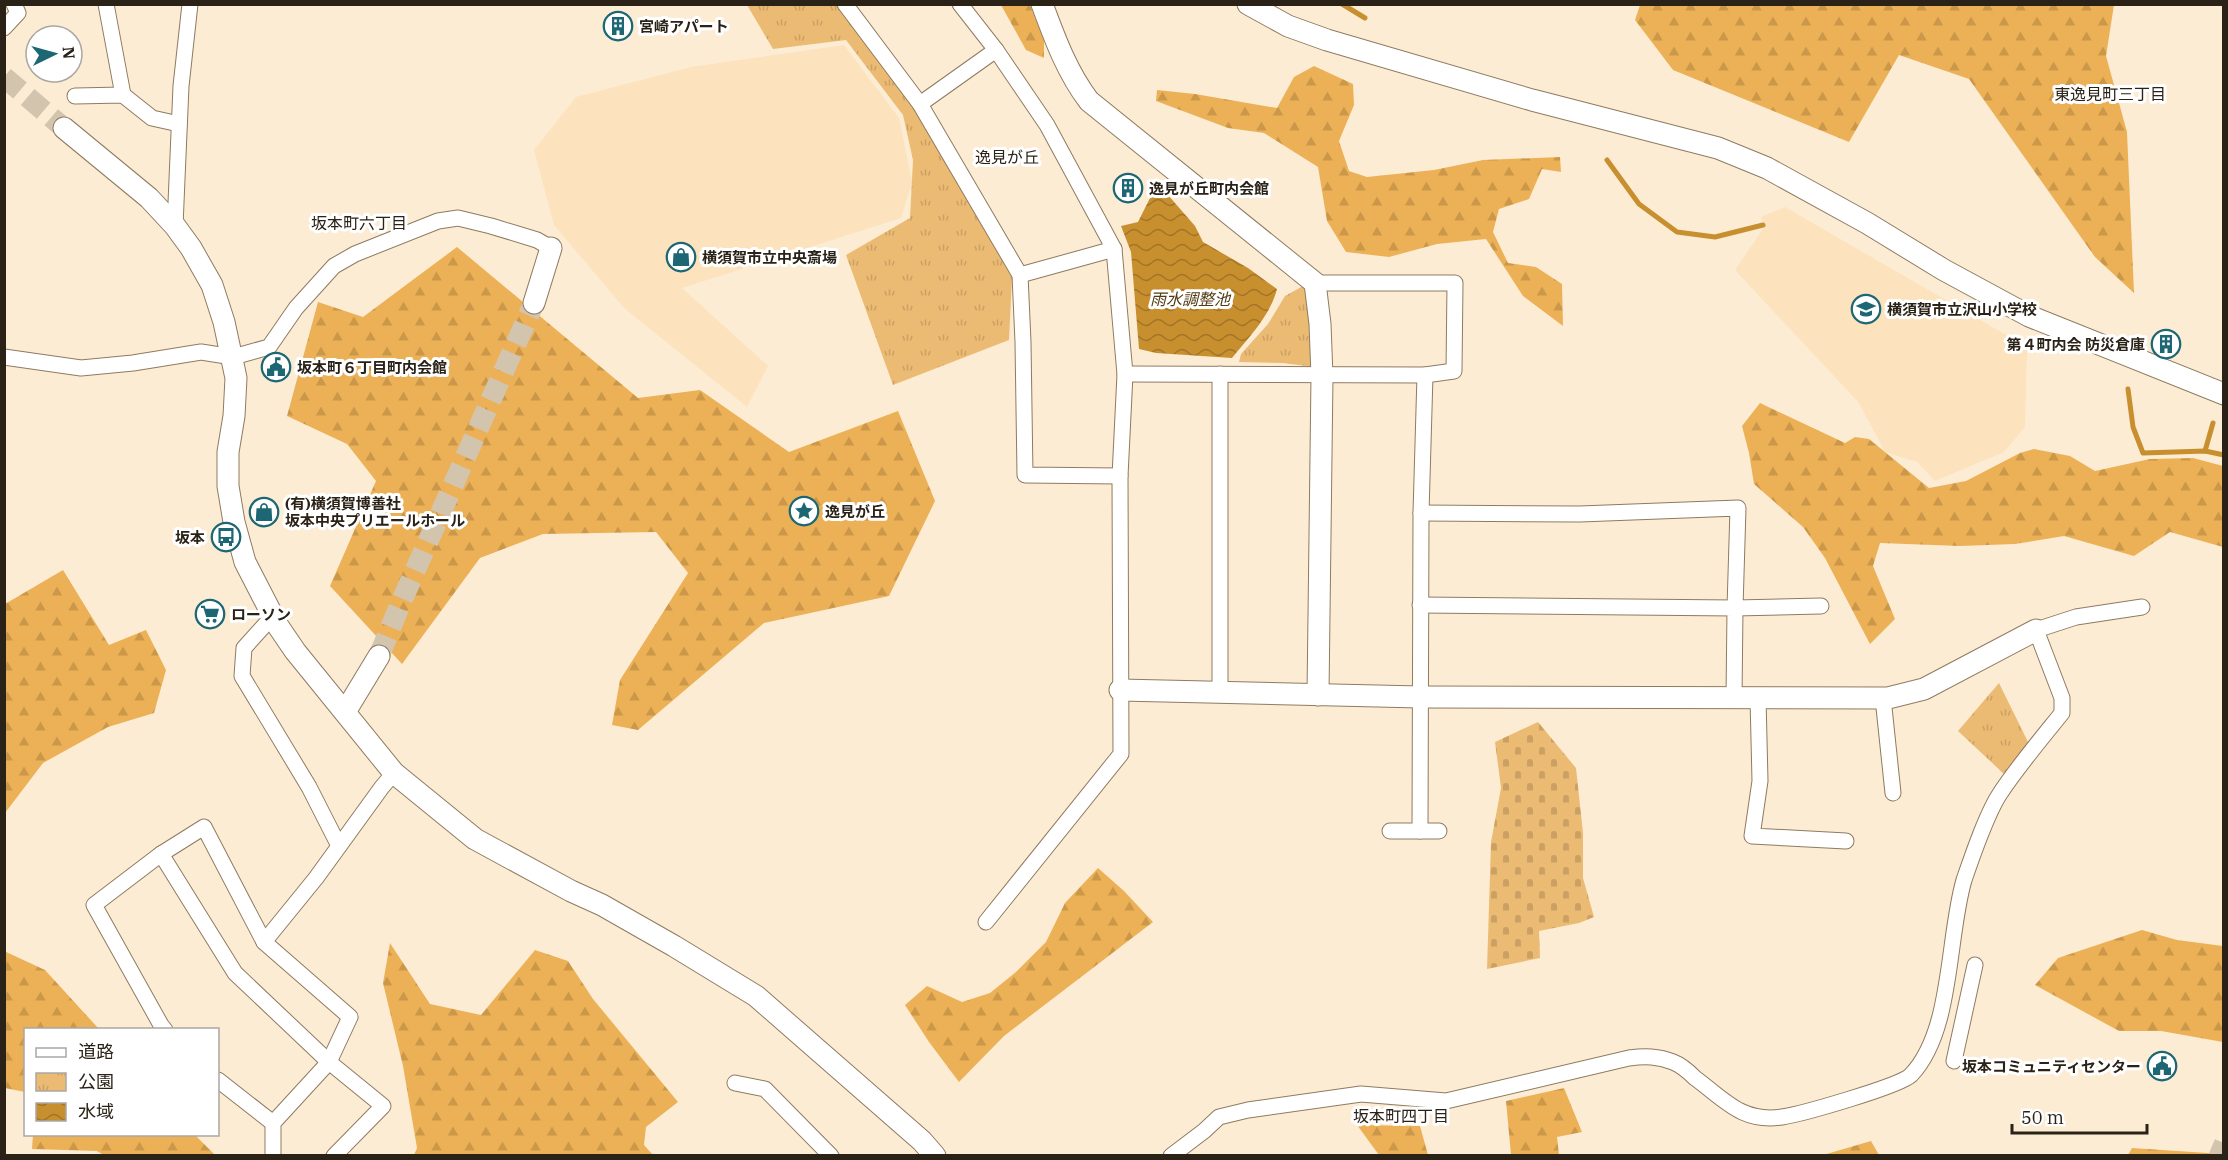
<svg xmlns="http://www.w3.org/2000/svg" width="2228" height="1160" viewBox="0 0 2228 1160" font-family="'IBM Plex Serif','Noto Sans JP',serif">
<defs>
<pattern id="forest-firs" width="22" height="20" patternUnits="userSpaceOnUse" patternTransform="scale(1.5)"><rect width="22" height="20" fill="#ecb156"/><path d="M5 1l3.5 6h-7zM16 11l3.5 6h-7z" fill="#cb984a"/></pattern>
<pattern id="cemetery-stones" width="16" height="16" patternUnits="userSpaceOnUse" patternTransform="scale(1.5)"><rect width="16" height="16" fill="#ecbb73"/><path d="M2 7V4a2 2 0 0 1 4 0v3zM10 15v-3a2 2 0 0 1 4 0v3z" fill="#cba063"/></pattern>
<pattern id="park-tufts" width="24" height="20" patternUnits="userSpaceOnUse" patternTransform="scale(1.5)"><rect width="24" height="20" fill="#ecbb73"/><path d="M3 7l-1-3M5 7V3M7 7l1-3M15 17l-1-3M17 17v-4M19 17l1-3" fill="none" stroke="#cba063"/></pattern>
<pattern id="water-waves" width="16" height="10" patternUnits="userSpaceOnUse" patternTransform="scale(1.5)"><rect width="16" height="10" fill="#c88f2f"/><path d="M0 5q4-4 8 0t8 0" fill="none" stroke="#a37427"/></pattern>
</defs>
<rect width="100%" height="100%" fill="#fdecd4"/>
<g fill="#fce2bd">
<polygon points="844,45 899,118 912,182 901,218 682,288 768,366 747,407 624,308 554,225 534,150 576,97 691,67"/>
<polygon points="1785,207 2027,347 2025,427 2004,452 1935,481 1917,462 1885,452 1859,403 1735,270 1765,226 1761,217"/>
</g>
<g fill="url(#forest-firs)">
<polygon points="1001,5 1030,5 1044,40 1044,58 1026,50"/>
<polygon points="1640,5 2114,5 2106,56 2127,132 2134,293 2095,257 1969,79 1899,55 1849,142 1673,70 1635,20"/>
<polygon points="1314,66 1353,84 1354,105 1339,141 1349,171 1367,177 1434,170 1483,160 1560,157 1561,172 1542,169 1529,199 1499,209 1493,232 1508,263 1536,267 1562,284 1563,326 1523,296 1486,239 1437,244 1389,257 1346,252 1327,221 1318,167 1264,133 1228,128 1156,101 1157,90 1195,94 1277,108 1294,77"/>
<polygon points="457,247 638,398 700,390 789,452 898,411 935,501 889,596 764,623 638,730 612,725 620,680 688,573 656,532 543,534 480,558 402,664 330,586 376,481 347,444 287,416 318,302 363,317"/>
<polygon points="1760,403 1845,443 1855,437 1869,439 1929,488 1966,481 2020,453 2034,449 2070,456 2095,471 2150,459 2193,458 2223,466 2223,547 2170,532 2134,556 2064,536 2015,544 1960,546 1880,543 1873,566 1895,619 1870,644 1825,558 1803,527 1754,484 1749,453 1742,426"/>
<polygon points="63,570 109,645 146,630 166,670 154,713 108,727 43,763 5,813 5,604"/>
<polygon points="1098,868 1124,891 1153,922 1004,1036 959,1082 929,1042 905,1005 927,986 962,1002 990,993 1016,972 1046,942 1065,903"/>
<polygon points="2142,930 2177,940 2223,946 2223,1042 2161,1031 2119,1031 2035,985 2058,958"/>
<polygon points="390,943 430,1004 481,1015 535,950 568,961 593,999 678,1102 646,1127 644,1145 653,1155 414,1155 417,1148 403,1066 383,983"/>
<polygon points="4,951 45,970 99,1029 26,1030 25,1092 5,1088"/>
<polygon points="1564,1088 1582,1132 1557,1137 1559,1155 1511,1155 1506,1101"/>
<polygon points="1357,1125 1420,1126 1428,1155 1379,1155"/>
<polygon points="194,1134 215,1155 105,1156 97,1151 32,1149 33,1135"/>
<polygon points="1871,1141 1879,1155 1823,1155"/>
<polygon points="2132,1148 2223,1154 2223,1155 2128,1155"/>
</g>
<polygon fill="url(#cemetery-stones)" points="1538,722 1576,768 1583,833 1583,878 1594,917 1579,923 1539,931 1540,958 1487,969 1491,842 1501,788 1495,742"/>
<g fill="url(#park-tufts)">
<polygon points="747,5 838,5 900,87 939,149 1012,278 1009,340 893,385 846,255 910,218 913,160 903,115 846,40 773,49"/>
<polygon points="1303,286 1312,304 1314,367 1283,363 1239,362 1241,354 1268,324 1285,296"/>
<polygon points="1999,683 2029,744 2004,774 1958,731"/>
</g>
<path fill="url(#water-waves)" d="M1155 188 1168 195 1195 226 1203 242 1248 268 1277 289C1270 316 1249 337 1232 358L1156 353 1139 349 1131 252 1121 226 1138 222Z"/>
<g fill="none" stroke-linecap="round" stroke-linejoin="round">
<g stroke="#c88f2f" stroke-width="5">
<polyline points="1342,4 1365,18"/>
<polyline points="1607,160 1639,204 1677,232 1715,237 1763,225"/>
<polyline points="2128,389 2133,427 2143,453 2205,451 2224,455"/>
<polyline points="2205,451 2213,423"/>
</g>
<polyline stroke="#d3c4ae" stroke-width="15" stroke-dasharray="15 8" stroke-linecap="butt" points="2216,1156 2224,1137"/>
<g stroke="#d3c4ae" stroke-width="21" stroke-dasharray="21 10" stroke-linecap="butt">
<polyline points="4,77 64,128"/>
<polyline points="379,656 402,600 534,303"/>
</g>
<g stroke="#8e7b60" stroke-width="17">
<g id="street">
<polyline points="106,4 123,95"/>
<polyline points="845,4 920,104 1020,275 1023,342 1025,475 1120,476"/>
<polyline points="960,4 996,50 1047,125 1114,249 1125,374 1120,476 1121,754 986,922"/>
<polyline points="4,28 18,13 14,4"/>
<polyline points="75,96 123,95 152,118 179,124"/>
<polyline points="920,104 996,50"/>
<polyline points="175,226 181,86 190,4"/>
<polyline points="1020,275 1114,249"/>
<polyline points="4,357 81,368 133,363 201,352 233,357 269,347 296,308 334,266 355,254 438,221 458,218 491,226 537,240 551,248"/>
<polyline points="1125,374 1425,375 1454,371 1455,283 1315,283"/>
<polyline points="1421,513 1580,514 1738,508 1735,608 1821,606"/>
<polyline points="1420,605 1735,608 1734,699"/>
<polyline points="272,617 244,648 242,676 309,787 339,846"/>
<polyline points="1220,691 1220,374"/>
<polyline points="1758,698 1760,781 1752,836 1846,841"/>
<polyline points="1883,698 1893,793"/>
<polyline points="1390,831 1439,831"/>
<polyline points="1420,831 1421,513 1425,375"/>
<polyline points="161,854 235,973 329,1062 383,1106 334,1156"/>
<polyline points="165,1030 161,1025 94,905 161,854 204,827 264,942"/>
<polyline points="1954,1061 1975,965"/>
<polyline points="218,1080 273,1123"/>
<polyline points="735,1083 765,1089 831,1156"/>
<polyline points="273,1156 273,1123 329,1062 350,1017 264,942 316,878 382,787 394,773"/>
<path d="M1171 1156 1204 1131 1219 1117 1248 1110 1361 1094 1446 1101 1629 1058C1645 1056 1658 1056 1673 1062 1681 1065 1689 1072 1695 1078 1725 1100 1742 1123 1782 1117 1802 1114 1900 1086 1911 1075 1953 1031 1947 938 1964 880 1972 857 1987 812 2001 792 2019 765 2041 739 2062 713V698L2036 630 2076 617 2142 607"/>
</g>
</g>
<g stroke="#8e7b60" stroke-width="23">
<g id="secondary">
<path d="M1042 4C1055 39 1067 72 1089 101L1315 283 1320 324 1322 376 1318 695"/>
<polyline points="1248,4 1288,26 1327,40 1532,100 1718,148 1767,168 1867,223 1944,270 2029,316 2224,394"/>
<polyline points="64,128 149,198 175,226 191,248 212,285 224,322 236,378 234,416 228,452 228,486 234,522 245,562 278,626 295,651 394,773 475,839 571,891 602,905 674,946 756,996 922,1141 935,1156"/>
<polyline points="534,303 551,248"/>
<polyline points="1120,690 1420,697 1888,698 1924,689 2036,630"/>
<polyline points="345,712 379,656"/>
</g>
</g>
<use href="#street" stroke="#fff" stroke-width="15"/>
<use href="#secondary" stroke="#fff" stroke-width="21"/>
</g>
<defs>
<g id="building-ring" transform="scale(1.5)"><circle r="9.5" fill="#fff" stroke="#1d6673" stroke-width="1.5"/><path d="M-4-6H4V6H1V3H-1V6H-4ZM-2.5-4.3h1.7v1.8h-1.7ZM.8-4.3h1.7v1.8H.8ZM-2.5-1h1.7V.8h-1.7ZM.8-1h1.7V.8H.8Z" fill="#1d6673"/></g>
<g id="shop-ring" transform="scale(1.5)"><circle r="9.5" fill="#fff" stroke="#1d6673" stroke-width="1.5"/><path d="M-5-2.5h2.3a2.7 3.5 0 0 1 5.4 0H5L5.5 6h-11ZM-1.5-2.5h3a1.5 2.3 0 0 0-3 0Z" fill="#1d6673"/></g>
<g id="school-ring" transform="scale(1.5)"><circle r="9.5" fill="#fff" stroke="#1d6673" stroke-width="1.5"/><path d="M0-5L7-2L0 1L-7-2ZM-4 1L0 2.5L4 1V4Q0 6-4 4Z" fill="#1d6673"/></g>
<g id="civic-ring" transform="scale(1.5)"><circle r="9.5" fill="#fff" stroke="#1d6673" stroke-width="1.5"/><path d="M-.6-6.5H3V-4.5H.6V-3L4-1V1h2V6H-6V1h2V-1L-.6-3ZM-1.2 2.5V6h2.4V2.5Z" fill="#1d6673"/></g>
<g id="sight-ring" transform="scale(1.5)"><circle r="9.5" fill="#fff" stroke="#1d6673" stroke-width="1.5"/><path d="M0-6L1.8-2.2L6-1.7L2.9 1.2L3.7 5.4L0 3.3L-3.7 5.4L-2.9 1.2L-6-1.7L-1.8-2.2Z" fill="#1d6673"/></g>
<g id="bus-ring" transform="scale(1.5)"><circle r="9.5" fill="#fff" stroke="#1d6673" stroke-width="1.5"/><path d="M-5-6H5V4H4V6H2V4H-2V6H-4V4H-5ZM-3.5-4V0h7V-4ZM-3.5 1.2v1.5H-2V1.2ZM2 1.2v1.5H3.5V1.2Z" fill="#1d6673"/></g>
<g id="supermarket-ring" transform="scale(1.5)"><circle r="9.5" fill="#fff" stroke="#1d6673" stroke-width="1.5"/><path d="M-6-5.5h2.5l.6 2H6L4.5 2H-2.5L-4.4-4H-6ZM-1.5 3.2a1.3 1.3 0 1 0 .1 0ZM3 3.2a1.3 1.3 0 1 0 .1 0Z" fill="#1d6673"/></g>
</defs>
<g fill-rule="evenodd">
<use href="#building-ring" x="618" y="26"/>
<use href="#building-ring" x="1128" y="188"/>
<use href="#shop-ring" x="681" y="257"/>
<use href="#school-ring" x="1866" y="309"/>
<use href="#building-ring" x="2166" y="344"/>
<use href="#civic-ring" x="276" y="367"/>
<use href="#sight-ring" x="804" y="511"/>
<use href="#shop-ring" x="264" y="512"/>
<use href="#bus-ring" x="226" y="537"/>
<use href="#supermarket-ring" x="210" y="614"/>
<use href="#civic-ring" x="2162" y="1066"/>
</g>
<g text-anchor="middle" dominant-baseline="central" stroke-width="6" stroke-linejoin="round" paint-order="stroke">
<g font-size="15" font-weight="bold" fill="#2a2217" stroke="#fff" text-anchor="start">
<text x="639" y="26">宮崎アパート</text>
<text x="1149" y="188">逸見が丘町内会館</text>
<text x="702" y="257">横須賀市立中央斎場</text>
<text x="1887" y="309">横須賀市立沢山小学校</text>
<text x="2145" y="344" text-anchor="end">第４町内会 防災倉庫</text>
<text x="297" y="367">坂本町６丁目町内会館</text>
<text x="285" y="503">(有)横須賀博善社<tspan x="285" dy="17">坂本中央プリエールホール</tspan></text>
<text x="825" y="511">逸見が丘</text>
<text x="205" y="537" text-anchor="end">坂本</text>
<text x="231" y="614">ローソン</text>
<text x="2141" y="1066" text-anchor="end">坂本コミュニティセンター</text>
</g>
<g font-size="16" fill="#2a2217" stroke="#fff">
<text x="2110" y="94">東逸見町三丁目</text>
<text x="1007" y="157">逸見が丘</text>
<text x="359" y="223">坂本町六丁目</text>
<text x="1401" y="1116">坂本町四丁目</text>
</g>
<g font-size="16" font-style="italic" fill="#523b14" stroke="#fff">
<text x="1190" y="299">雨水調整池</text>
</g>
</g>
<rect width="2228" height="1160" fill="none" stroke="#2a2217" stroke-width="12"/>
<rect x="24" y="1028" width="195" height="108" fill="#ffffff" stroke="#aaa7a2" stroke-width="1.5"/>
<rect x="36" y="1048" width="30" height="9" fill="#ffffff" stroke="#aaa7a2" stroke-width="1.5"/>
<text x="78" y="1058" font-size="18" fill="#2a2217">道路</text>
<rect x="36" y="1073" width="30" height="18" fill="url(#park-tufts)" stroke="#aaa7a2" stroke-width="1.5"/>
<text x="78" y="1088" font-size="18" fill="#2a2217">公園</text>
<rect x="36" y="1103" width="30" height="18" fill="url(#water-waves)" stroke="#aaa7a2" stroke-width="1.5"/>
<text x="78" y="1118" font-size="18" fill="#2a2217">水域</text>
<g transform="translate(54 54) rotate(85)"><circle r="28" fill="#ffffff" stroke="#aaa7a2" stroke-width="1.5"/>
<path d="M0-4.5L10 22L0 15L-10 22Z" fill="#1d6673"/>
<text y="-9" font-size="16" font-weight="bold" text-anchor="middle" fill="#2a2217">N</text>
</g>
<path d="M2012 1124v9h135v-9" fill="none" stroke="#2a2217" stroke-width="3"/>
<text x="2021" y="1124" font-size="18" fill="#2a2217" stroke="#ffffff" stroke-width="4.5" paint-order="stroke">50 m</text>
</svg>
